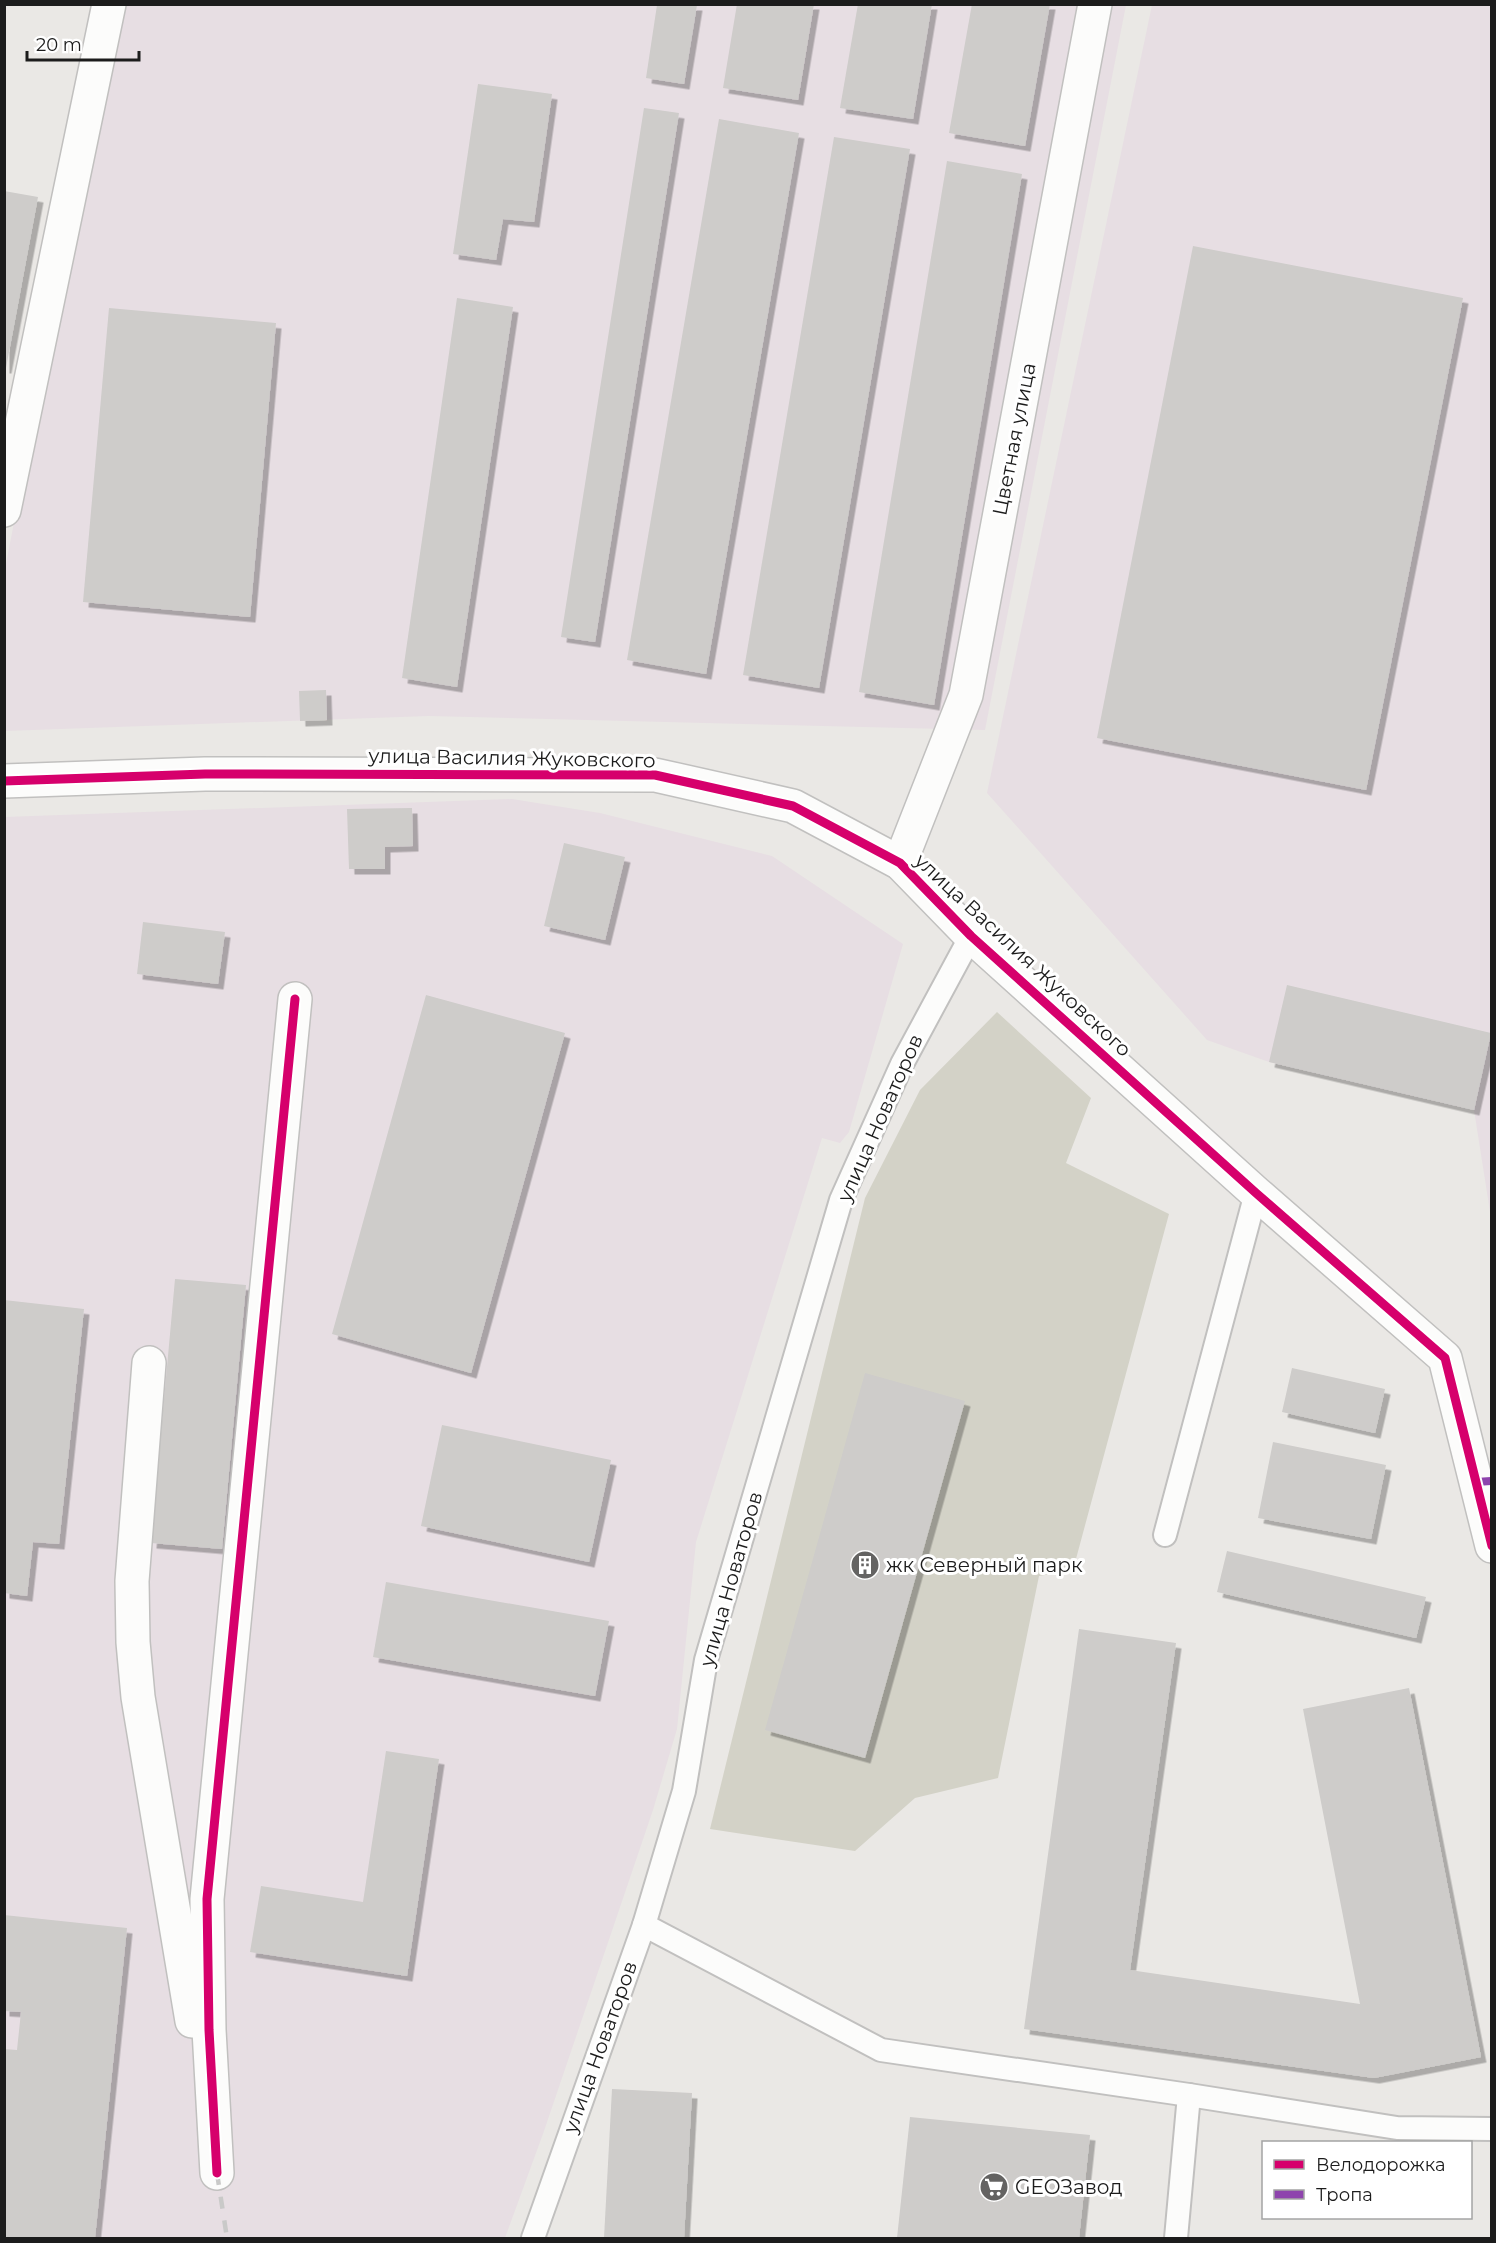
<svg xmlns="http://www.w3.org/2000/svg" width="1496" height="2243" viewBox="0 0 1496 2243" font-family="Montserrat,sans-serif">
<defs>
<filter id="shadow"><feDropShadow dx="5.5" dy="5.5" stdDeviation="0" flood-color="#0004"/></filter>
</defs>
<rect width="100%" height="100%" fill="#eae8e5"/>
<g fill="#e7dee3">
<polygon points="120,5 1126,5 985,730 429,716 5,731 5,569 50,337"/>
<polygon points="1152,5 1491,5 1491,1218 1474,1110 1269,1062 1207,1040 987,793"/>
<polygon points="512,799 600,813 772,856 903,944 849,1132 840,1143 822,1138 696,1542 677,1729 653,1810 544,2131 505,2238 5,2238 4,817"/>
</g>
<polygon fill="#d3d2c7" points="997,1012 1091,1098 1066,1163 1169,1214 1073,1570 1039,1576 998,1778 915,1798 855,1851 710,1829 865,1198 920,1090"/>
<g fill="#ceccca" filter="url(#shadow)">
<polygon points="737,4 814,4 798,100 723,88"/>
<polygon points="858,4 932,4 913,119 840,108"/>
<polygon points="972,4 1050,4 1025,146 949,133"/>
<polygon points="657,5 697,5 684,84 646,78"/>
<polygon points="478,84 552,94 534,222 503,219 496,260 453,254"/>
<polygon points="644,108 679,113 595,642 561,637"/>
<polygon points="719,119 799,133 706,674 627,660"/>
<polygon points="834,137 910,149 819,688 743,675"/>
<polygon points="947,161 1022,174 934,705 859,692"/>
<polygon points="4,191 38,197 6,368 4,368"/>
<polygon points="1193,246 1463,298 1366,790 1097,738"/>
<polygon points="457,298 513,307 457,687 402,678"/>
<polygon points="109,308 276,323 250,617 83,602"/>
<polygon points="326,690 327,720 300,721 299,691"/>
<polygon points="412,808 413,846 385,847 385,869 349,869 347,809"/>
<polygon points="564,843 625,857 605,940 544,926"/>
<polygon points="143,922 225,932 218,984 137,974"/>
<polygon points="1287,985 1491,1033 1474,1110 1269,1062"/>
<polygon points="426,995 565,1033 471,1373 332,1334"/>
<polygon points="175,1279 246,1285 222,1549 151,1543"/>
<polygon points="4,1300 84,1309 59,1544 33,1542 27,1596 4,1593"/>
<polygon points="1292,1368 1385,1389 1375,1433 1282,1412"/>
<polygon points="865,1373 965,1401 865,1758 765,1730"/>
<polygon points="442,1425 611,1460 589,1562 421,1526"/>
<polygon points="1273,1442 1386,1465 1371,1539 1258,1518"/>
<polygon points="1227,1551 1426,1597 1416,1638 1217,1592"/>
<polygon points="386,1582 609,1621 595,1696 373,1657"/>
<polygon points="1079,1629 1176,1643 1130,1970 1360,2004 1303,1709 1409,1688 1481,2057 1374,2078 1024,2029"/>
<polygon points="386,1751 439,1759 407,1976 250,1952 261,1886 363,1902"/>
<polygon points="4,1915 127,1928 95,2238 4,2238 4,2049 17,2050 21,2012 4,2011"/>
<polygon points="612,2089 692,2093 684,2238 604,2238"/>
<polygon points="910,2117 1090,2135 1079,2238 897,2238"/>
</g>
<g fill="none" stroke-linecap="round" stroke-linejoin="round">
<g stroke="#c1c0bf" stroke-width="26">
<g id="service">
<polyline points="1165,1535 1256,1193"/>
<polyline points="644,1925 881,2050 1189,2095 1397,2128 1492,2129"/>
<polyline points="533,2238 644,1925 684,1791 706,1660 841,1200 902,1064 971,936"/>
<polyline points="1176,2238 1189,2095"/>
</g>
</g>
<g stroke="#c1c0bf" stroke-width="36">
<g id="minor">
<polyline points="4,510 109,4"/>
<polyline points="900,863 966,695 1095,4"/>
<polyline points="149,1363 132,1581 133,1642 138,1697 192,2021"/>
<polyline points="217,2173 209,2030 207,1899 295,999"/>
</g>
</g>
<g stroke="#c1c0bf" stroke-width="36">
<polyline id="tertiary" points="4,781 205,774 655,775 793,806 900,863 971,936 1256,1193 1445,1358 1492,1546"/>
</g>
<use href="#service" stroke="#fcfcfb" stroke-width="22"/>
<use href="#minor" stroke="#fcfcfb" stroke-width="33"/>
<use href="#tertiary" stroke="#fcfcfb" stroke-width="33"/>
<polyline stroke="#c9c9c8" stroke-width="4.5" stroke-dasharray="12 12" stroke-linecap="butt" points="217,2173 227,2238"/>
<polyline stroke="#8e44ad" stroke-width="8" stroke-dasharray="15 8" stroke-linecap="butt" points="1476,1482 1492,1481"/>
<g stroke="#fff" stroke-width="13">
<g id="cycleway">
<polyline points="4,781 205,774 655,775 793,806 900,863 971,936 1256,1193 1445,1358 1492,1546"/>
<polyline points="217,2173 209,2030 207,1899 295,999"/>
</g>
</g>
<use href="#cycleway" stroke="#d6006c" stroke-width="9"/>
</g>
<defs>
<g id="building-disc" transform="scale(1.5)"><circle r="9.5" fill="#646362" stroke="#fff"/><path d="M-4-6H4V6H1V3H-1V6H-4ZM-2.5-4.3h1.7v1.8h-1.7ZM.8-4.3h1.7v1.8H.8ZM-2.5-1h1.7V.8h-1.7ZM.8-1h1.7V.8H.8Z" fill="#fff"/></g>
<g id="supermarket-disc" transform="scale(1.5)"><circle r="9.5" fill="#646362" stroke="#fff"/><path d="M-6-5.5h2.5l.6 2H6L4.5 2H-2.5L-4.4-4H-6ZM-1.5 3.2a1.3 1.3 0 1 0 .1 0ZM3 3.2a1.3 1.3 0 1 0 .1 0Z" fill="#fff"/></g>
</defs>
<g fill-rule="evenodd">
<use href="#building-disc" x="865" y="1565"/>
<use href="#supermarket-disc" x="994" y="2187"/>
</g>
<g text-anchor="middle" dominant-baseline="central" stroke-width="6" stroke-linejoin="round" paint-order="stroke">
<g font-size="20" fill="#1c1c1c" stroke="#fff">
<text transform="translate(1014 439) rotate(-79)">Цветная улица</text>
<text transform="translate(512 758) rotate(1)">улица Василия Жуковского</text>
<text transform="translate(1023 955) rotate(43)">улица Василия Жуковского</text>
<text transform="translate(880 1118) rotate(-66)">улица Новаторов</text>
<text transform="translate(731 1579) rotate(-74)">улица Новаторов</text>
<text transform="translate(600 2047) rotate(-70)">улица Новаторов</text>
</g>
<g font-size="20" fill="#1c1c1c" stroke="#fff" text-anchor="start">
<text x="886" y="1565">жк Северный парк</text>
<text x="1015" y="2187">GEOЗавод</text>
</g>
</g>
<rect width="1496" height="2243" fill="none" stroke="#1c1c1c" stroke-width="12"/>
<rect x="1262" y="2141" width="210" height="78" fill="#ffffff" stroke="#a4a4a4" stroke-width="1.5"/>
<rect x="1274" y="2160" width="30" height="9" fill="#d6006c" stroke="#a4a4a4" stroke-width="1.5"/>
<text x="1316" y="2171" font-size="18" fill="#1c1c1c">Велодорожка</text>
<rect x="1274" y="2190" width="30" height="9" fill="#8e44ad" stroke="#a4a4a4" stroke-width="1.5"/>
<text x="1316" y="2201" font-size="18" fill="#1c1c1c">Тропа</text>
<path d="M27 51v9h112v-9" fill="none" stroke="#1c1c1c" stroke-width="3"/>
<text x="36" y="51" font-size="18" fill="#1c1c1c" stroke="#ffffff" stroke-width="4.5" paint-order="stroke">20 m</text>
</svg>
